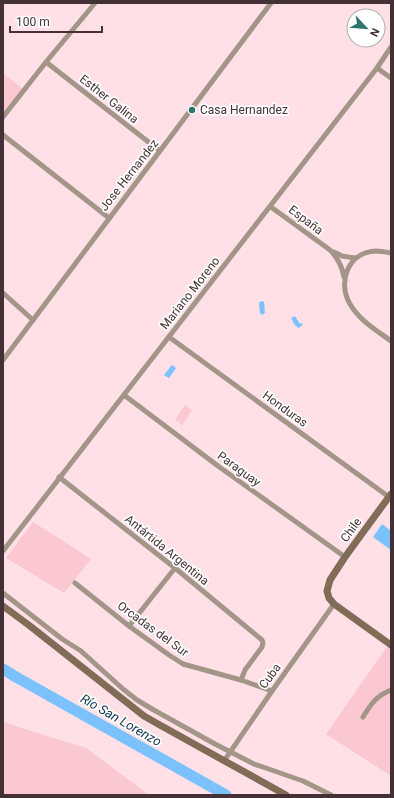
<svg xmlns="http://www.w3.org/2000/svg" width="394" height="798" viewBox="0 0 394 798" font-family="Roboto,sans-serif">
<rect width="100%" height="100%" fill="#ffe0e6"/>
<g fill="#fbc7d1">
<polygon points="3,73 23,89 3,114"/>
<polygon points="185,405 192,410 182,425 175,420"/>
<polygon points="33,522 91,559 64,593 6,558"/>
<polygon points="389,644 391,645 391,776 326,734"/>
<polygon points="3,722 86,748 149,795 3,795"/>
</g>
<g fill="#7bc1fc">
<path d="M262 301 264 302C265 306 264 309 265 313L262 315 260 313 259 303 260 302Z"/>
<polygon points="295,316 300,324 301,323 303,324 299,328 295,325 291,318"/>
<polygon points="172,365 176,368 169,378 164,375"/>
<polygon points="382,524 391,531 391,550 373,537"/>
</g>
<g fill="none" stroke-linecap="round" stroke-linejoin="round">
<polyline stroke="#7bc1fc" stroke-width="11" points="3,669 16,677 226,795"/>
<g stroke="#a39587" stroke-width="5">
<polyline points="46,62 160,151"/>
<polyline points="377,68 391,78"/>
<polyline points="3,117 46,62 95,3"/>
<polyline points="3,135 109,218"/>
<path d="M271 207 330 250C338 258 342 266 344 277"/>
<polyline points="334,252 342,256 355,258"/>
<path d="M391 253C386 252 381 251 376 251 348 252 337 282 350 304 359 320 376 330 391 341"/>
<polyline points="3,293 33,320"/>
<polyline points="169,337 389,497"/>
<polyline points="3,360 271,3"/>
<polyline points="124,395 218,466 345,557"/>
<polyline points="59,477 175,568 262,640 263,643 262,647 245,670 241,680"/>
<polyline points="3,551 377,68 391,47"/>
<polyline points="75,583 129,626 169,655 183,664 241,680 272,691"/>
<polyline points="3,593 62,639 81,651 123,689 137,700 152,709 215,744 254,764 263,767 303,781 331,795"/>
<polyline points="129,626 175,568"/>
<path d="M363 717C371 704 376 696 391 690"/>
<polyline points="224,761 272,691 334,604"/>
</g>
<g stroke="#816c58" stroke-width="7">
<polyline points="391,494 345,557 330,580 327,591 329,598 334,604 391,645"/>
<polyline points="3,606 30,626 144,716 158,724 286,795"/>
</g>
</g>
<circle fill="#2d756d" stroke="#fff" stroke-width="1.5" cx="192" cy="110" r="4"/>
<g text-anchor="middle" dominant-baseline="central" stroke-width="3.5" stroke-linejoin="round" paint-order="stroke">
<g font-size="12" fill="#443135" stroke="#fff">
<text transform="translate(109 99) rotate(38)">Esther Galina</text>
<text transform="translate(129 175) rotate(-52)">Jose Hernandez</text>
<text transform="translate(306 220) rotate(37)">España</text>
<text transform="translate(190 293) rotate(-52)">Mariano Moreno</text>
<text transform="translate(285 409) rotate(36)">Honduras</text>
<text transform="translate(239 469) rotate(36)">Paraguay</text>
<text transform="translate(351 530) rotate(-54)">Chile</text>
<text transform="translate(167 550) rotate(39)">Antártida Argentina</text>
<text transform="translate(153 629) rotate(36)">Orcadas del Sur</text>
<text transform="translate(270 676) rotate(-54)">Cuba</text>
</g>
<g font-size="12" fill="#443135" stroke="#fff" text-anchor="start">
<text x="200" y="110">Casa Hernandez</text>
</g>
<g font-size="13" font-style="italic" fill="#0d3451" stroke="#fff">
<text transform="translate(121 720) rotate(30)">Río San Lorenzo</text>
</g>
</g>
<rect width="394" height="798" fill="none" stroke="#443135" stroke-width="8"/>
<g transform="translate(366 28) rotate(116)"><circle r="19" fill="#ffffff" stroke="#b4adae"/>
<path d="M0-3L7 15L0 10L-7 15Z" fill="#2d756d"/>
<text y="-6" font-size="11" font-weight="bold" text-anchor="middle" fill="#443135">N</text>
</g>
<path d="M10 26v6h92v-6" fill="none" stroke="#443135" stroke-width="2"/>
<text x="16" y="26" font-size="12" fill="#443135" stroke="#ffffff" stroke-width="3" paint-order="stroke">100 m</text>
</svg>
